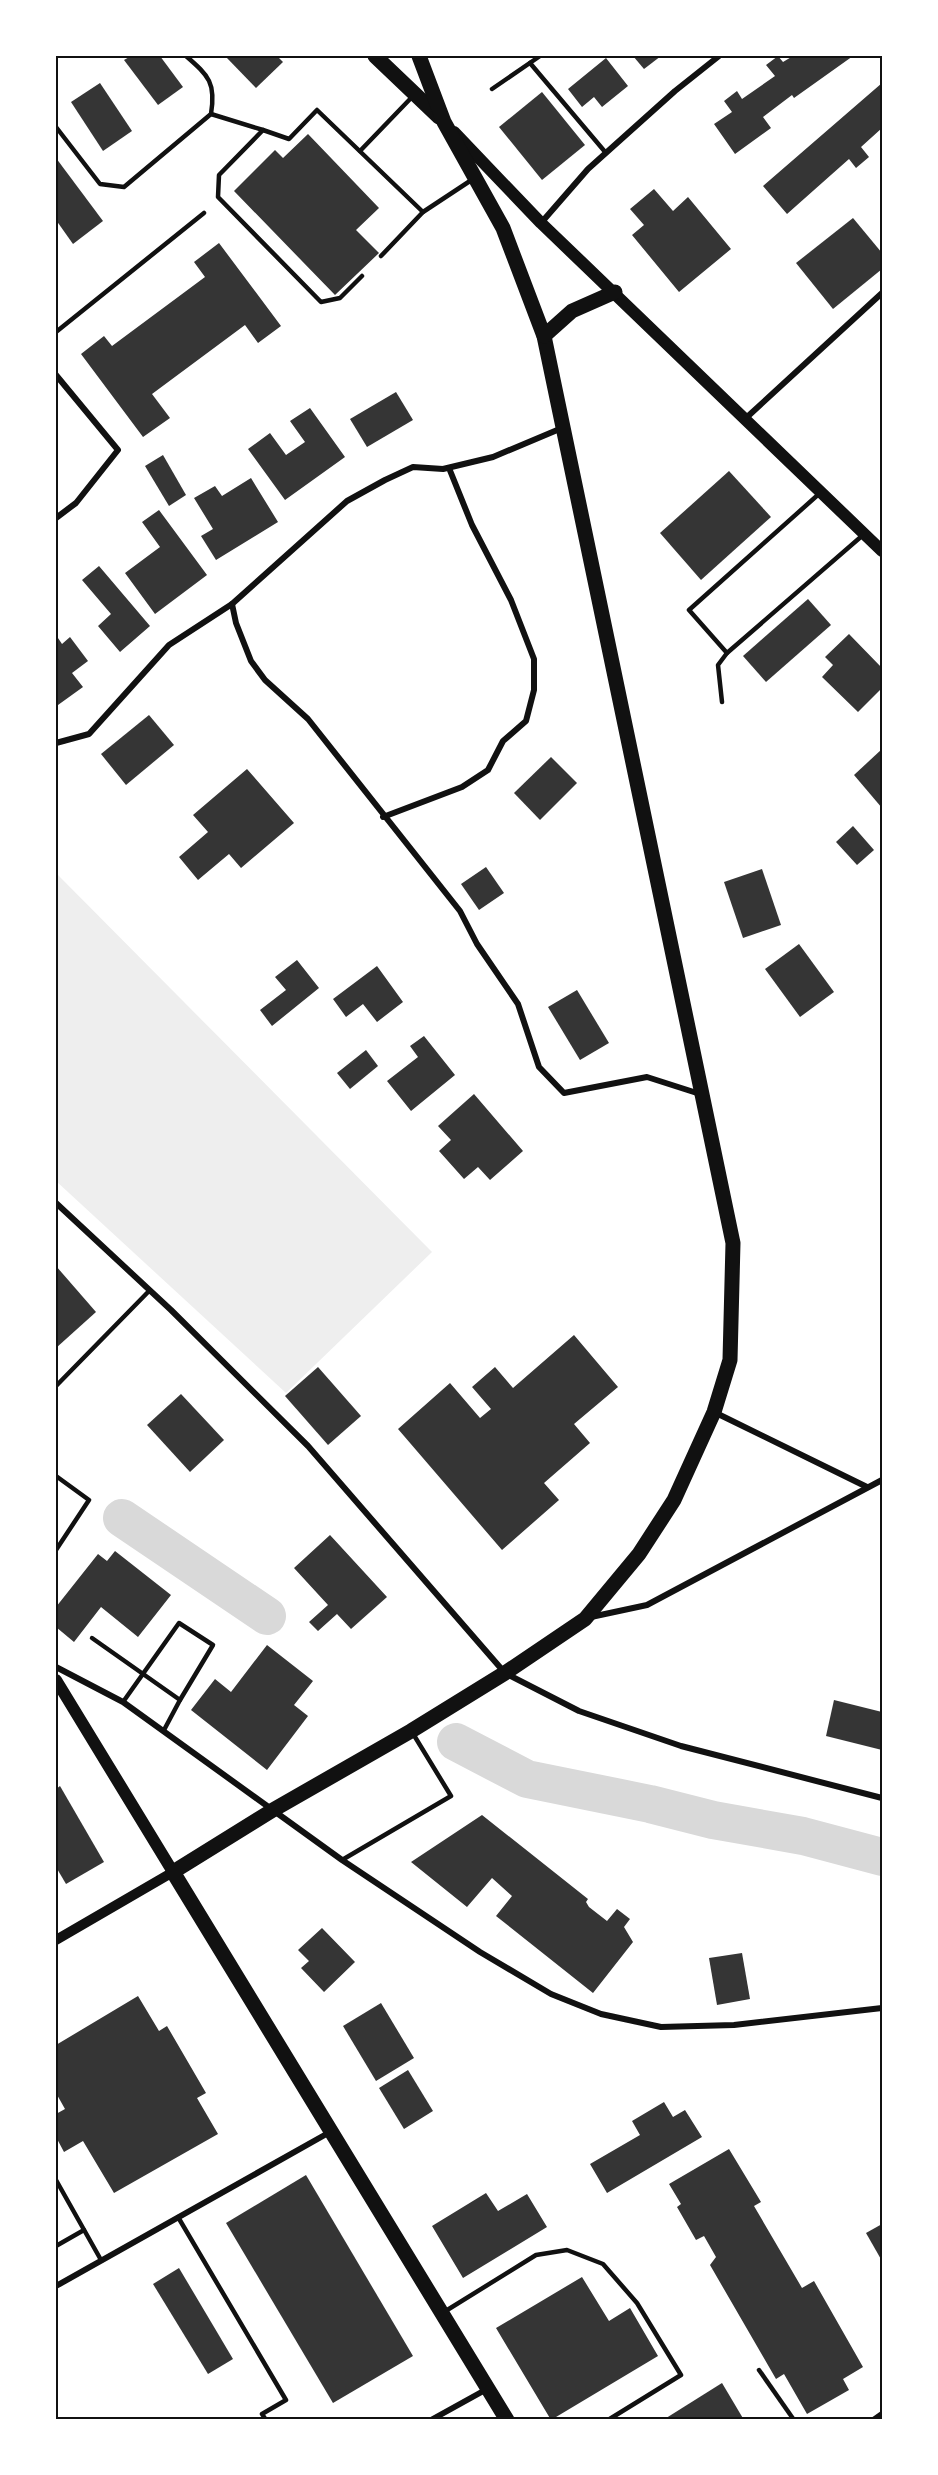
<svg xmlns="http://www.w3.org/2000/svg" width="938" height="2475" viewBox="0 0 938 2475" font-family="'Open Sans',sans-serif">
<rect width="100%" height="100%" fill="#fff"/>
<polygon fill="#eee" points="56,873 432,1252 286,1393 56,1181"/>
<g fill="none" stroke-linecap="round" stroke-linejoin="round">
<g stroke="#d9d9d9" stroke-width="38">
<polyline points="122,1518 267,1616"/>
<polyline points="456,1742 527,1779 650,1804 713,1820 803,1836 882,1857"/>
</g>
</g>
<g fill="#353535">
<polygon points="131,56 160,56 183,87 158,105 124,60"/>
<polygon points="225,56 277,56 283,62 256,88"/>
<polygon points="633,56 661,56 644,69"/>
<polygon points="778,56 783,62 793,56 853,56 794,98 792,95 763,117 771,128 735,154 714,124 732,112 724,101 737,91 742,99 775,76 766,65"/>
<polygon points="606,58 628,86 602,107 594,97 582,107 568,89"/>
<polygon points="100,83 132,131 103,151 71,102"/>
<polygon points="882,83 882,128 861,147 869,157 856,168 849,159 787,214 763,186"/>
<polygon points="542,92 585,145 542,180 499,127"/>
<polygon points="308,134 379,208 356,230 379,253 335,295 234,191 275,150 283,158"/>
<polygon points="56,158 103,221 73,244 56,220"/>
<polygon points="654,189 673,211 688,197 731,249 679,292 632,235 644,225 630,209"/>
<polygon points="853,218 882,253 882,269 833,309 796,263"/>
<polygon points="219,243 281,326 258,343 245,325 152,394 170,418 143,437 81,354 104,336 112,346 205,277 194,262"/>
<polygon points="396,392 413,420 367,447 350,419"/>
<polygon points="310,408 345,457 285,500 248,449 270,433 286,455 305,442 290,421"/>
<polygon points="163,455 186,495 169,506 145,466"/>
<polygon points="729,471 771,517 701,580 660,533"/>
<polygon points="251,478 278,522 216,560 201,536 213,529 194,498 215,486 222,496"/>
<polygon points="159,510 207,575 155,614 125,573 160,547 142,522"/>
<polygon points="99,566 150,626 120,652 98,626 111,614 82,580"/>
<polygon points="808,599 831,625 766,682 743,656"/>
<polygon points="849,634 882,668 882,688 858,712 822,677 833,665 825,657"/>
<polygon points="56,635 62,644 70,637 88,661 72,673 83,687 58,705 56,702"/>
<polygon points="149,715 174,745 126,785 101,754"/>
<polygon points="882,749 882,808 854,775"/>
<polygon points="551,757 577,783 540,820 514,793"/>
<polygon points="247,769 294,823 241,868 229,854 198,880 179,857 208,832 193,815"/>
<polygon points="853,826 874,850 857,865 836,842"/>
<polygon points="486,867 504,893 479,910 461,884"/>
<polygon points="762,869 781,925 743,938 724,882"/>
<polygon points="799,944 834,992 800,1017 765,969"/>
<polygon points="297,960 319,988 272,1026 260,1010 286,990 275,977"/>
<polygon points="377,966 403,1002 377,1022 363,1004 346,1017 333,999"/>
<polygon points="577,990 609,1043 580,1060 548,1007"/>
<polygon points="424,1036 455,1075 411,1111 387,1081 418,1057 410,1046"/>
<polygon points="366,1050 378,1066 350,1089 337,1073"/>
<polygon points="474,1094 523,1151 490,1180 478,1167 464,1179 439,1151 451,1140 438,1126"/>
<polygon points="56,1266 96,1312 56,1348"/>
<polygon points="574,1335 618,1387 574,1424 590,1443 544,1483 559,1500 502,1550 398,1429 450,1383 480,1418 491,1409 472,1387 495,1367 513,1388"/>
<polygon points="318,1367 361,1416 328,1445 285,1396"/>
<polygon points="181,1394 224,1440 190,1472 147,1425"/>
<polygon points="330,1535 387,1597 351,1629 337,1614 318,1631 309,1622 328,1605 294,1568"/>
<polygon points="115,1551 171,1595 138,1637 101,1607 74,1642 56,1627 56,1607 98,1554 107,1561"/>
<polygon points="267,1645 313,1681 294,1705 308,1716 267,1770 191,1710 215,1679 231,1692"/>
<polygon points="834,1700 882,1712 882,1750 826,1736"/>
<polygon points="60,1786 104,1862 66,1884 56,1867 56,1789"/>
<polygon points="482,1815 588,1899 586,1902 589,1907 607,1921 617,1909 630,1919 624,1927 633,1942 593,1993 496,1916 512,1896 492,1878 467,1907 411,1862"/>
<polygon points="322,1928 355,1962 324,1992 301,1968 309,1961 298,1950"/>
<polygon points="742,1953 750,1999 717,2005 709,1958"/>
<polygon points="138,1996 159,2031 167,2026 206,2093 197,2098 218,2134 114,2193 83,2141 64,2152 56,2137 56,2114 65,2109 56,2093 56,2045"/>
<polygon points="381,2003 414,2058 376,2081 343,2026"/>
<polygon points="408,2070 433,2111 404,2129 379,2088"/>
<polygon points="664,2102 673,2117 685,2110 702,2137 607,2193 590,2164 640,2135 632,2121"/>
<polygon points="729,2149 761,2202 754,2206 802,2288 814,2281 863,2367 843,2379 849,2390 807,2414 784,2374 776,2379 710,2265 716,2257 704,2236 696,2240 677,2207 681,2204 669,2184"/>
<polygon points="306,2175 413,2356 333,2403 226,2223"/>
<polygon points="486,2193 498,2211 527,2194 547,2227 463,2278 432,2226"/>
<polygon points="882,2224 882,2261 866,2233"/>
<polygon points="179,2268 233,2359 208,2374 153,2284"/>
<polygon points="582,2277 609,2321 630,2308 658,2356 551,2420 496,2328"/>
<polygon points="722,2383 744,2420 663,2420"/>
</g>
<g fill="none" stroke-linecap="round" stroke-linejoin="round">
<g stroke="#111" stroke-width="4.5">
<polyline points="530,63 606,153"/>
<polyline points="492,89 540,56"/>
<polyline points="211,114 263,130 219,175 218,197 321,302 340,298 362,276"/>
<path d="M56 127 100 184 124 187 211 114C216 83 209 76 186 56"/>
<polyline points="263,130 289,139 317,110 423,212"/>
<polyline points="360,151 412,97"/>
<polyline points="381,256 423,212 473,179"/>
<polyline points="56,332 204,213"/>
<polyline points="727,653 863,535"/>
<polyline points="722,702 718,665 727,653 689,610 820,493"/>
<polyline points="56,1386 150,1290"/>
<polyline points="56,1476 89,1500 56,1550"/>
<polyline points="92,1638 180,1700 213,1645 179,1623 123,1702"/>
<polyline points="164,1730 180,1700"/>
<polyline points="342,1860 451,1796 412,1732"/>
<polyline points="56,2180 101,2260"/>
<polyline points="178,2217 286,2400 262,2414 266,2420"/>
<polyline points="56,2246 84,2230"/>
<polyline points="444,2312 536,2255 567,2250 603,2264 637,2303 681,2375 608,2420"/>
<polyline points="759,2370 794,2420"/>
<polyline points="872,2420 882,2413"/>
</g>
<g stroke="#111" stroke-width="6">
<polyline points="541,223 588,169 675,91 719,56"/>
<polyline points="56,375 118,450 76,503 56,518"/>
<polyline points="746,418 882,293"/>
<polyline points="232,604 236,623 251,661 265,680 308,719 460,911 477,944 518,1004 539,1067 564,1093 647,1077 700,1094"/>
<polyline points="56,743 89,734 169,645 232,604 347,501 385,480 413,467 443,469 493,457 562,428"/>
<polyline points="383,817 462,787 488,770 503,741 526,721 534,690 534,659 511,600 472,525 449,468"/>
<polyline points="56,1203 171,1310 308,1446 505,1673 579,1711 681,1746 882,1798"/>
<polyline points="714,1412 867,1487"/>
<polyline points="591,1617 647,1605 882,1480"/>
<polyline points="56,1667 123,1702 342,1860 480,1952 551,1994 601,2014 661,2027 734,2025 882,2008"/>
<polyline points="56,2286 330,2132"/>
<polyline points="431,2420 487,2389"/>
</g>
<polyline stroke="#111" stroke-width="10" points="56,1940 173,1872"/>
<g stroke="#111" stroke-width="12">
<polyline points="454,132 541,223 882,551"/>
<polyline points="56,1680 173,1872"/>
</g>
<g stroke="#111" stroke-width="15">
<polyline points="375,56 439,117"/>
<polyline points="419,56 444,122 503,228 544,336 733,1243 730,1360 714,1412 674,1500 639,1554 585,1619 505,1673 411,1731 273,1810 173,1872 507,2420"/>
<polyline points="544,336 572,311 615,292"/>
</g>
</g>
<rect width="938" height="2475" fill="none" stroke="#ffffff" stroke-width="114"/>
<rect x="57" y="57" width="824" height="2361" fill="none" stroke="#111" stroke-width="2"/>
</svg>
